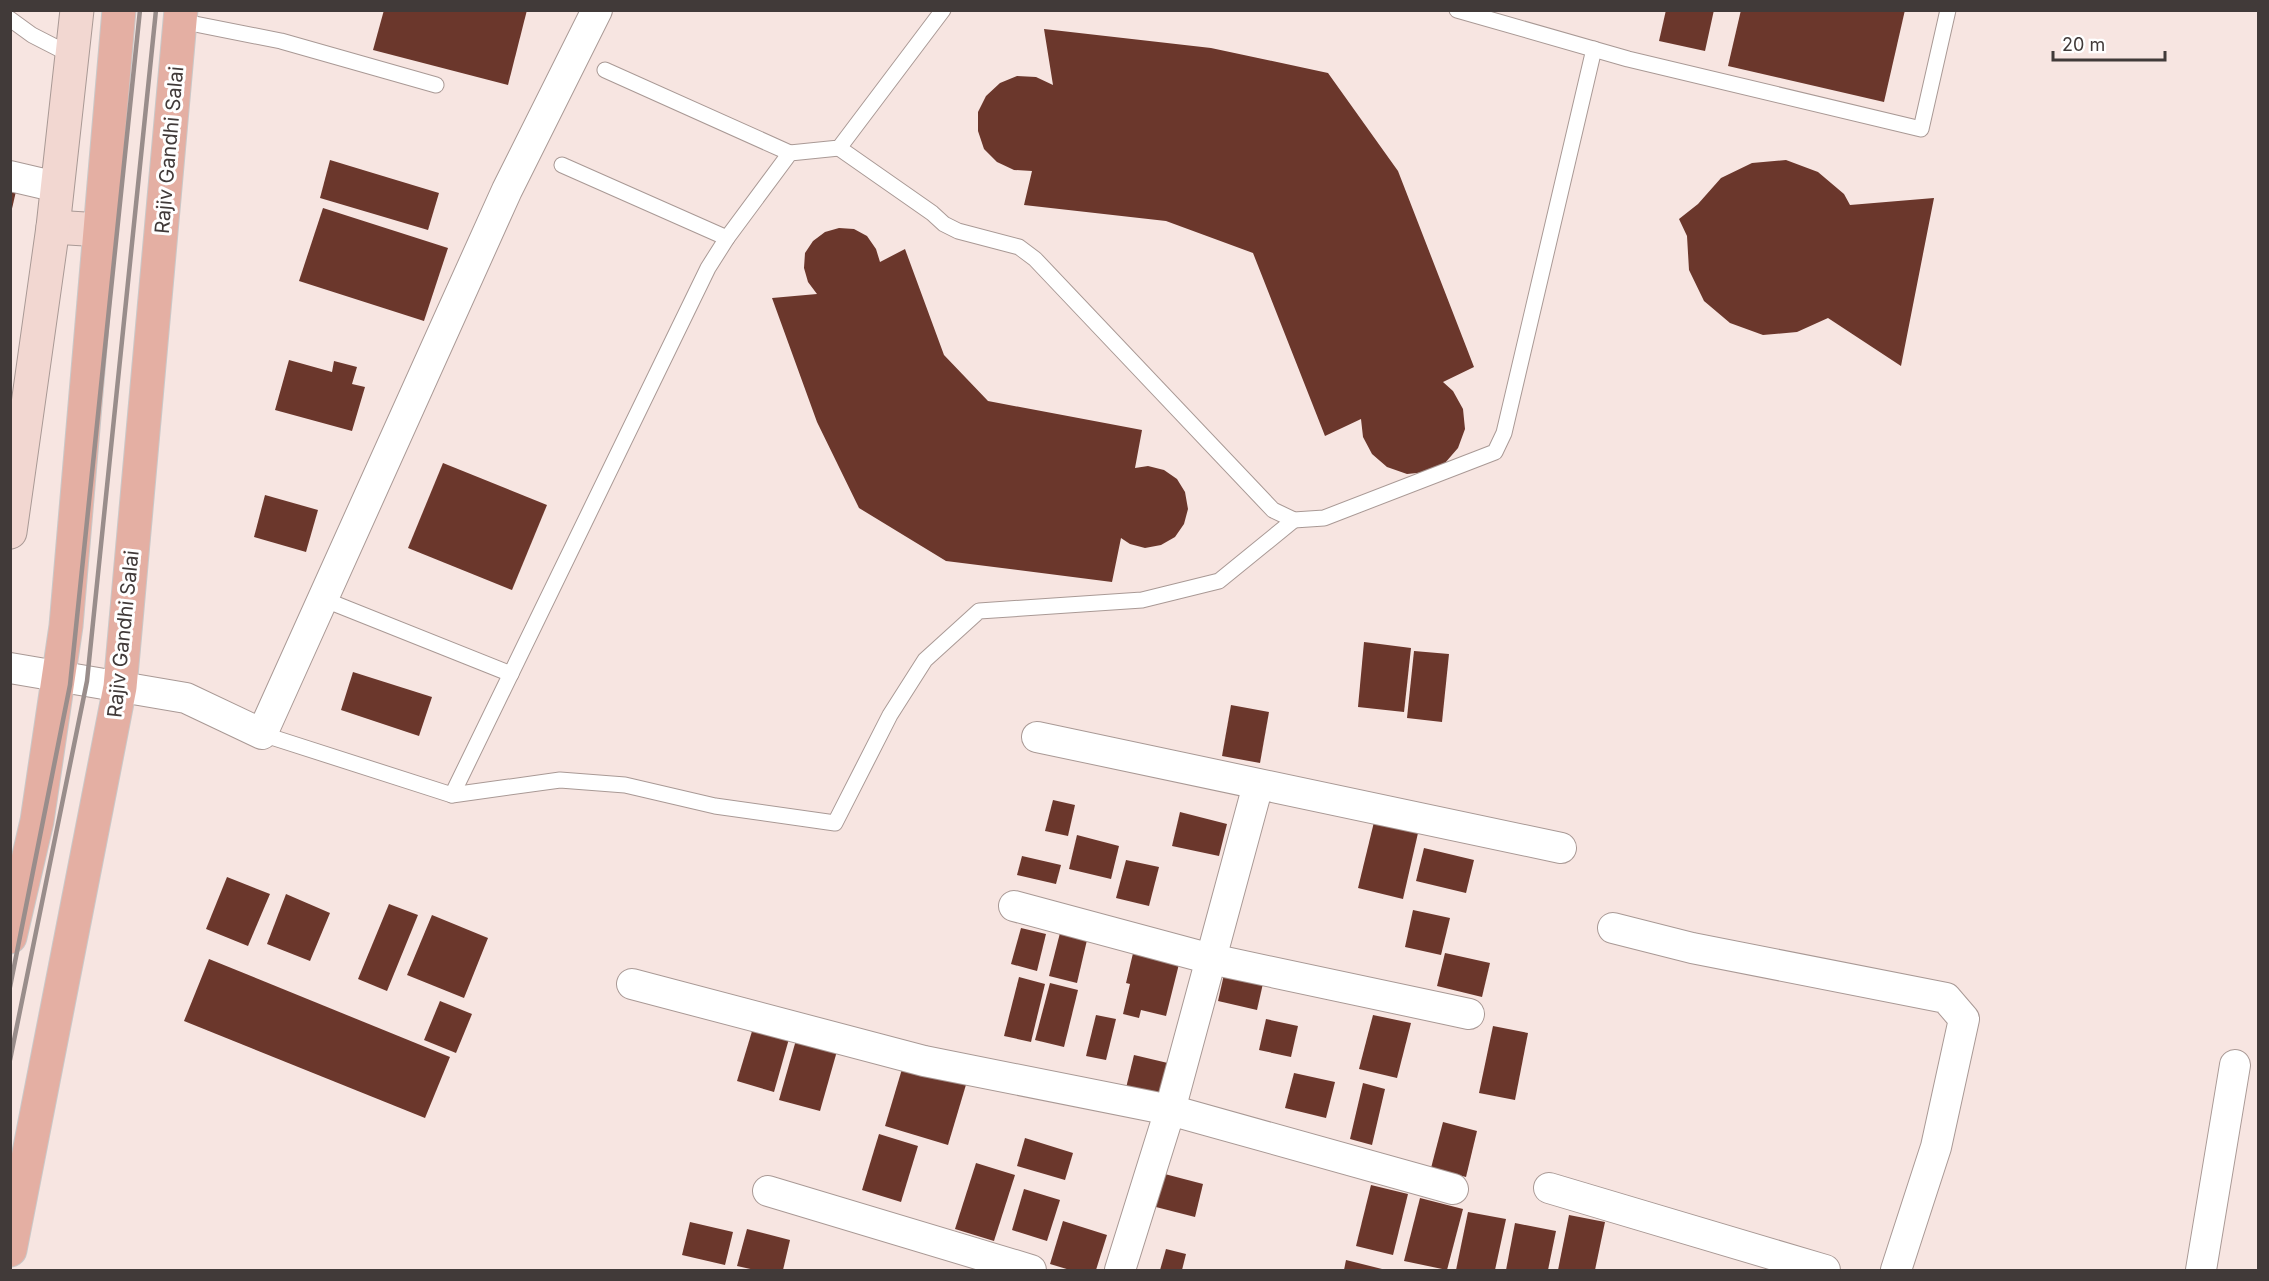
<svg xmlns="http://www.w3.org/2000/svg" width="2269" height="1281" viewBox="0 0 2269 1281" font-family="Inter,sans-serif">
<rect width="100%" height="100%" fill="#f7e5e1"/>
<g fill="#6b372c">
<polygon points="384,10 527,10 508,85 373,50"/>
<polygon points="1666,10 1714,10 1705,51 1659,41"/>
<polygon points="1741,10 1905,10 1884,102 1728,66"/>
<polygon points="1044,29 1211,48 1328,73 1398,171 1474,367 1443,382 1453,391 1463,409 1465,429 1458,448 1445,463 1427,472 1407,474 1387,467 1372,454 1363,437 1361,419 1325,436 1253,253 1166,221 1024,205 1032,171 1014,170 997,162 984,149 978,131 978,112 986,96 1000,83 1017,76 1036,77 1053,85"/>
<polygon points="330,160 439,193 428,230 320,198"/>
<polygon points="1786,160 1818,172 1844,194 1850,205 1934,198 1901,366 1828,318 1797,332 1763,335 1730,323 1704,301 1689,270 1687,236 1679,219 1698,204 1721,178 1752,163"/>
<polygon points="10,172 20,174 11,213 10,213"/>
<polygon points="323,208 448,248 424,321 299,281"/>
<polygon points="839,228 854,229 867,236 876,249 880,262 905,249 944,355 988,401 1142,430 1135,468 1148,466 1164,470 1177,479 1185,492 1188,509 1184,524 1175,537 1161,545 1145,548 1130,544 1121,538 1112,582 946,561 859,508 817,422 772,298 817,294 808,282 804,268 805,253 813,241 825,232"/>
<polygon points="289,360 332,372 334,361 357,367 352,384 365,387 352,431 275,410"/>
<polygon points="443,463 547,505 512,590 408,548"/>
<polygon points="265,495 318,510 306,552 254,537"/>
<polygon points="1364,642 1411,648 1404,712 1358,707"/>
<polygon points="1414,651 1449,654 1442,722 1407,718"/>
<polygon points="353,672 432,697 419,736 341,710"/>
<polygon points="1231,705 1269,712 1260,763 1222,756"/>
<polygon points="1053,800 1075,805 1068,836 1045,831"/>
<polygon points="1180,812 1227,824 1219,856 1172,846"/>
<polygon points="1374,822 1418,833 1403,899 1358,888"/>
<polygon points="1077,835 1119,846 1111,879 1069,869"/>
<polygon points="1424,848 1474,860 1466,893 1416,881"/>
<polygon points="1022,856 1061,865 1056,884 1017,875"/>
<polygon points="1126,860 1159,867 1149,906 1116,898"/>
<polygon points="227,877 270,894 248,946 206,929"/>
<polygon points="286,894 330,913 310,961 267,944"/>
<polygon points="389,904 418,915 387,991 358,979"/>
<polygon points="1413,910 1450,918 1441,955 1405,947"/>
<polygon points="432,915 488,938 464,998 407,975"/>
<polygon points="1021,928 1046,934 1037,971 1011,964"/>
<polygon points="1060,933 1087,940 1077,983 1049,976"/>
<polygon points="1134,949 1180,960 1166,1016 1141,1010 1139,1018 1123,1014 1130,984 1126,983"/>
<polygon points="1445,953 1490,963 1482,997 1437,986"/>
<polygon points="209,959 450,1057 425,1118 184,1021"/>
<polygon points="1225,970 1264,979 1257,1010 1218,1001"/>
<polygon points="1019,977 1045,984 1031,1042 1004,1036"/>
<polygon points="1050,983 1078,990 1064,1047 1035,1040"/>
<polygon points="440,1001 472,1014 456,1053 424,1040"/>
<polygon points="1096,1015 1116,1019 1106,1060 1086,1056"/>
<polygon points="1373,1015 1411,1023 1397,1078 1359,1069"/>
<polygon points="756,1018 792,1028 774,1092 737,1081"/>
<polygon points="1266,1019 1298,1026 1291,1057 1259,1050"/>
<polygon points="1493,1026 1528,1033 1515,1100 1479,1093"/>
<polygon points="798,1033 839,1044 820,1111 779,1100"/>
<polygon points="1134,1055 1172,1064 1164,1098 1126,1088"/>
<polygon points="905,1059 968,1078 948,1145 885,1126"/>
<polygon points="1294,1073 1335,1082 1326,1118 1285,1108"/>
<polygon points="1363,1083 1385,1089 1372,1145 1350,1139"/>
<polygon points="1443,1122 1477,1131 1466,1177 1431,1168"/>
<polygon points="879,1134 918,1146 901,1202 862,1190"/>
<polygon points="1025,1138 1073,1153 1065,1180 1017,1166"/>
<polygon points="976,1163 1015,1175 994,1241 955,1229"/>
<polygon points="1161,1173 1203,1184 1195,1217 1152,1206"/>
<polygon points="1371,1185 1408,1194 1393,1255 1356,1246"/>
<polygon points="1024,1189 1060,1200 1047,1241 1012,1230"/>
<polygon points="1420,1198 1463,1209 1447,1270 1404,1261"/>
<polygon points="1468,1212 1506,1219 1495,1270 1456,1270"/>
<polygon points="1569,1215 1605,1222 1595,1270 1558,1270"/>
<polygon points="1063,1221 1107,1235 1096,1270 1070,1270 1050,1264"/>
<polygon points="690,1222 733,1232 725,1265 682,1255"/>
<polygon points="1515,1223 1556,1231 1548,1270 1506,1270"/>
<polygon points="747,1229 790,1240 783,1270 755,1270 737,1266"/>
<polygon points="1166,1249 1186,1254 1182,1270 1160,1270"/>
<polygon points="1346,1260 1386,1270 1344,1270"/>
</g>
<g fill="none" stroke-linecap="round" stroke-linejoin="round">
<g stroke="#a99995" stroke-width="17">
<g id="lane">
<polyline points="1457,10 1628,59 1921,129 1948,10"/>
<polyline points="10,19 32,35 71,55"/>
<polyline points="180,21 281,41 436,85"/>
<polyline points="605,70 790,153"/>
<polyline points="839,148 932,213 944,224 958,231 1019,247 1035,259 1273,510 1294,520 1324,518 1495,452 1504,433 1594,49"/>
<polyline points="562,165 727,238"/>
<polyline points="323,599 511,674"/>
<polyline points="262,734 452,795 560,780 625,785 715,806 835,823 890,715 925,660 979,611 1142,600 1219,581 1294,520"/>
<polyline points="452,795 708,268 727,238 790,153 839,148 943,10"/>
</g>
</g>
<g stroke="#a99995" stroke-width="32">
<g id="street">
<polyline points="10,176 57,187"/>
<polyline points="10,668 186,698 262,734 507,190 597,10"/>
<polyline points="1037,737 1561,848"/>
<polyline points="1014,906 1211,959 1469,1014"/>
<polyline points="1613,928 1692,948 1946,998 1964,1019 1936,1147 1896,1270"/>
<polyline points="632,984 924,1061 1170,1110 1453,1189"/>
<polyline points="1549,1188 1825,1270"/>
<polyline points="768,1191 1031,1270"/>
<polyline points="1120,1270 1170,1110 1258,785"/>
<polyline points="2201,1270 2235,1065"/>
</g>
</g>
<g stroke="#a99995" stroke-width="35">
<g id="secondary">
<polyline points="53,227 101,230"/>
<polyline points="10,532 53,227 77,10"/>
</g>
</g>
<g stroke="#cac8c8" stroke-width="35">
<g id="primary">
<polyline points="10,937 37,821 66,626 119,10"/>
<polyline points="10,1250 120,687 181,10"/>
</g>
</g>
<use href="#lane" stroke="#fff" stroke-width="15"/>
<use href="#street" stroke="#fff" stroke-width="30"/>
<use href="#secondary" stroke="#f2d7d1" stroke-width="33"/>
<use href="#primary" stroke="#e4afa3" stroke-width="33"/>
<g stroke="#998d8b" stroke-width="4.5">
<polyline points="10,987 70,685 140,10"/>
<polyline points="10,1060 87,681 156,10"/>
</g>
</g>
<g text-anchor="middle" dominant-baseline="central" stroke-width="6" stroke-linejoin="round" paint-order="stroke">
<g font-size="20" fill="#413a39" stroke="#fff">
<text transform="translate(169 150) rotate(-85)">Rajiv Gandhi Salai</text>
<text transform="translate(123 634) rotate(-84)">Rajiv Gandhi Salai</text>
</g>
</g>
<rect width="2269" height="1281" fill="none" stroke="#413a39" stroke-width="24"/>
<path d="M2053 51v9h112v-9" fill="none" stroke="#413a39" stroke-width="3"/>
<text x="2062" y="51" font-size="18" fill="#413a39" stroke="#ffffff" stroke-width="4.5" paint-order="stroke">20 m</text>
</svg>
